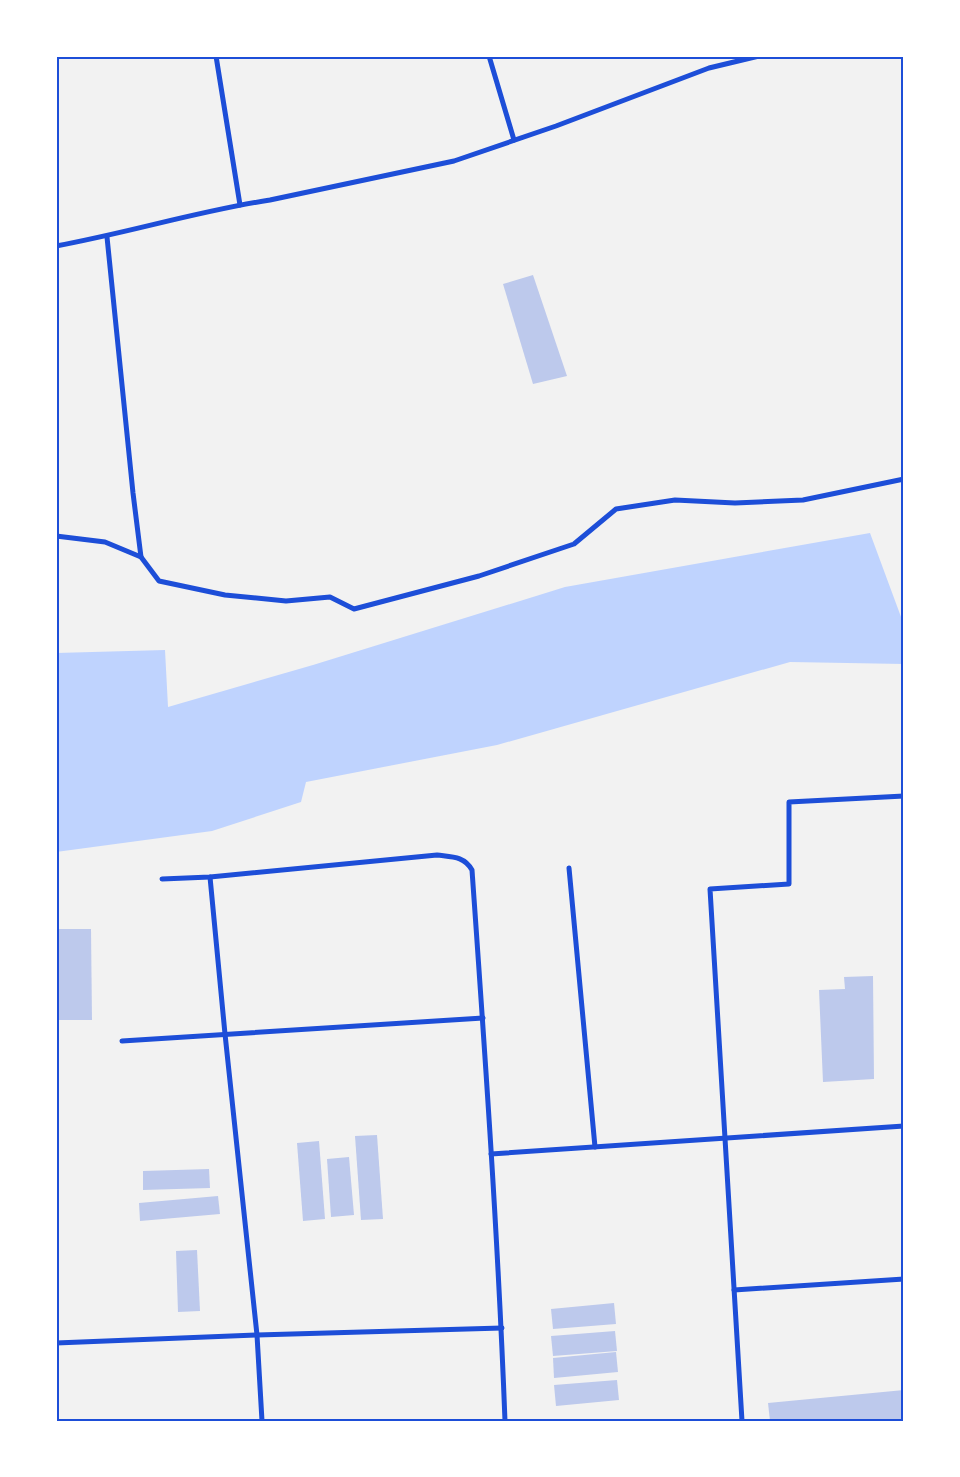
<svg xmlns="http://www.w3.org/2000/svg" width="960" height="1477" viewBox="0 0 960 1477" font-family="'Alegreya Sans',sans-serif">
<rect width="100%" height="100%" fill="#f2f2f2"/>
<polygon fill="#bfd3fe" points="870,533 904,625 904,664 790,662 497,745 306,782 301,802 212,831 56,852 56,653 165,650 168,707 313,665 565,587"/>
<g fill="#bdc9ec">
<polygon points="533,275 567,376 533,384 503,284"/>
<polygon points="57,929 91,929 92,1020 56,1020"/>
<polygon points="873,976 874,1079 823,1082 819,990 845,989 844,977"/>
<polygon points="377,1135 383,1219 361,1220 355,1136"/>
<polygon points="319,1141 325,1219 303,1221 297,1143"/>
<polygon points="349,1157 354,1215 331,1217 327,1159"/>
<polygon points="209,1169 210,1188 143,1190 143,1171"/>
<polygon points="218,1196 220,1214 140,1221 139,1203"/>
<polygon points="197,1250 200,1311 178,1312 176,1251"/>
<polygon points="614,1303 616,1324 553,1329 551,1309"/>
<polygon points="615,1331 617,1351 553,1356 551,1336"/>
<polygon points="616,1352 618,1372 554,1378 553,1358"/>
<polygon points="617,1380 619,1400 556,1406 554,1385"/>
<polygon points="904,1390 904,1421 770,1421 768,1403"/>
</g>
<g fill="none" stroke-linecap="round" stroke-linejoin="round">
<g stroke="#1d4ed8" stroke-width="5">
<polyline points="216,56 240,205"/>
<polyline points="489,56 514,140"/>
<polyline points="107,237 133,493 141,557 159,581 225,595 286,601 330,597 354,609 479,576 574,544 616,509 675,500 735,503 803,500 904,479"/>
<path d="M56 246C128 233 198 211 270 200L454 161 556 126 709 68 759 56"/>
<polyline points="56,536 105,542 141,557"/>
<polyline points="569,868 595,1147"/>
<polyline points="210,877 225,1034 257,1335 262,1421"/>
<path d="M162 879 210 877 437 855C452 857 464 856 472 870 485 1054 498 1237 505 1421"/>
<polyline points="122,1041 483,1018"/>
<polyline points="491,1154 904,1126"/>
<polyline points="734,1290 904,1279"/>
<polyline points="56,1343 257,1335 502,1328"/>
<polyline points="742,1421 710,889 789,884 789,802 904,796"/>
</g>
</g>
<rect width="960" height="1477" fill="none" stroke="#ffffff" stroke-width="115"/>
<rect x="58" y="58" width="844" height="1362" fill="none" stroke="#1d4ed8" stroke-width="2"/>
</svg>
